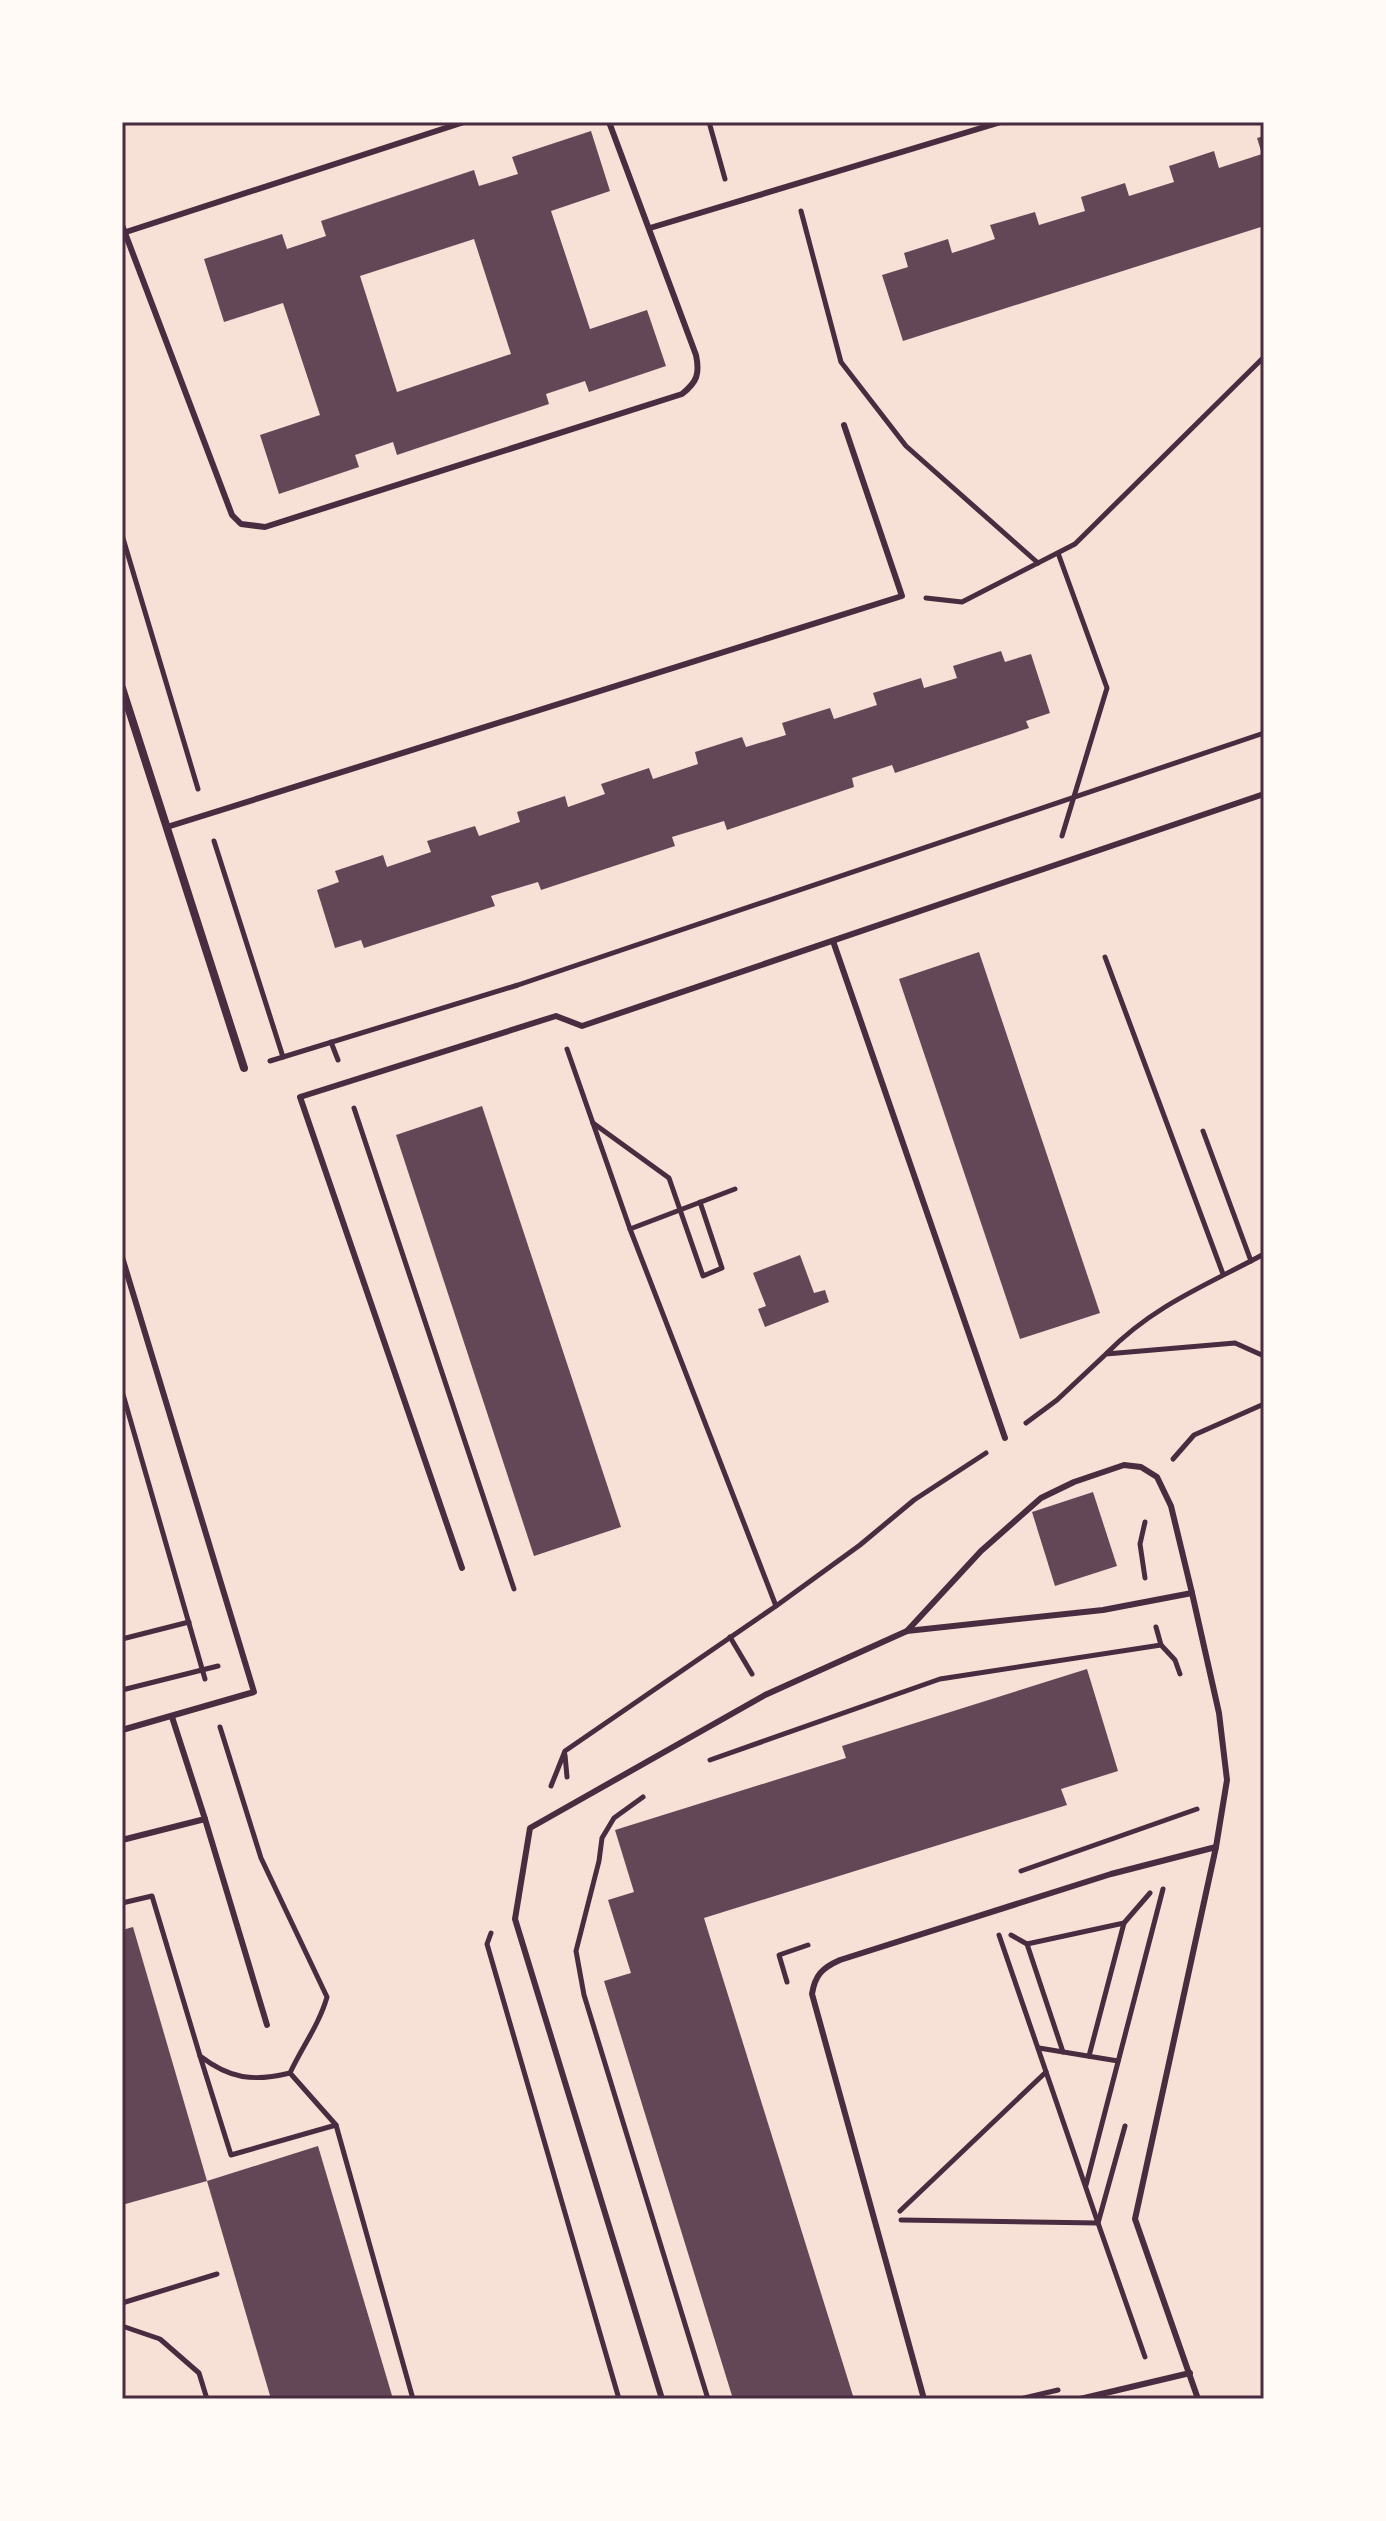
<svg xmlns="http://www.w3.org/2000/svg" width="1386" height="2521" viewBox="0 0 1386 2521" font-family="'Noto Serif',serif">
<rect width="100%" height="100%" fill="#f7e1d7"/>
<g fill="#644757" fill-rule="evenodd">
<path d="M591 131 610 191 551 211 590 329 647 310 666 366 589 392 585 381 546 394 549 404 397 455 393 442 355 455 359 467 279 494 260 435 320 415 283 303 224 322 204 259 282 234 287 249 326 236 321 221 474 170 479 186 518 174 512 157ZM474 239 511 354 397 392 360 276Z"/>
<polygon points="1264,136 1264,226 903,341 882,275 908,267 904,253 948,239 952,253 971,247 995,239 990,225 1035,212 1039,225 1085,211 1081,197 1125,183 1129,196 1174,182 1169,166 1214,151 1219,168 1262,154 1257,138"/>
<polygon points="1001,651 1005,662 1031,654 1050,713 1026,721 1029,728 895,773 892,765 852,778 854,787 727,830 724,821 672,837 675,846 541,890 538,882 491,896 495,906 364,948 361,940 335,948 317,890 339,882 335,871 383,855 387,867 431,852 427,841 475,826 479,836 520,822 517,812 565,796 568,807 605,794 601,784 649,768 653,779 698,764 695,752 742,737 746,747 786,735 782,723 830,708 834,719 877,705 873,693 921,678 924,688 957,678 953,666"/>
<polygon points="979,952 1100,1313 1020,1339 899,979"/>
<polygon points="482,1106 621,1527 534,1556 396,1135"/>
<polygon points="800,1255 814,1293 825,1290 829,1302 765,1327 758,1309 766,1306 753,1273"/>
<polygon points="1093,1492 1117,1566 1055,1586 1032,1512"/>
<polygon points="1087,1669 1118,1771 1061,1789 1067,1805 704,1918 854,2399 733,2399 604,1981 631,1973 608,1900 634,1892 615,1830 846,1758 842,1746"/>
<polygon points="133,1927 207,2181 122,2205 122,1930"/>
<polygon points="318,2146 393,2399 271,2399 207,2181"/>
</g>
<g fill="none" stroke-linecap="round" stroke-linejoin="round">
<g stroke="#4a2c40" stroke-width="5">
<polyline points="709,122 725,179"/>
<polyline points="801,211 841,362 906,446 1038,563"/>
<polyline points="122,535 198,789"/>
<polyline points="1058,553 1107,688 1062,836"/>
<polyline points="926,598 962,602 1075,544 1264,357"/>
<polyline points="214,841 283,1057"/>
<polyline points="1105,957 1223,1274"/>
<polyline points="331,1042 338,1060"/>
<polyline points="567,1049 630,1229 776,1606"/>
<polyline points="270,1061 518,985 1264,733"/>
<polyline points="354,1108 514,1589"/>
<polyline points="593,1123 669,1178 703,1276 722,1268 700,1202"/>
<polyline points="1203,1131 1251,1261"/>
<polyline points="630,1229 735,1189"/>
<path d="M1107 1353C1154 1305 1207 1285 1264 1254"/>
<polyline points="122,1391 205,1679"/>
<polyline points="1026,1423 1057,1400 1106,1354 1235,1343 1264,1356"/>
<polyline points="1173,1459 1194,1435 1264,1404"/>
<polyline points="1145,1578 1140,1544 1145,1522"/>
<polyline points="1156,1627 1161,1645"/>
<polyline points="730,1637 752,1674"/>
<polyline points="122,1639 189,1622"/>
<polyline points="122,1690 218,1666"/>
<polyline points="565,1755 567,1777"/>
<polyline points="710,1760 940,1679 1161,1645 1175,1660 1180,1674"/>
<polyline points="551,1786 565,1751 776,1606 860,1545 914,1500 986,1453"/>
<polyline points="643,1797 614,1818 602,1838 599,1861 576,1951 584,1995 708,2399"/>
<polyline points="1021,1871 1197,1809"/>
<path d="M122 1903 152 1896 200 2056C230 2079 253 2082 290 2073 302 2047 319 2025 327 1997L261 1858 220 1727"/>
<polyline points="491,1933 487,1944 619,2399"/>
<polyline points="1011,1935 1027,1944 1124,1923 1150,1893"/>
<polyline points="1027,1944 1063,2052"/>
<polyline points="787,1982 779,1955 808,1945"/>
<polyline points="1039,2048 1118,2061"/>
<polyline points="200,2056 231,2155 336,2125"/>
<polyline points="1089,2056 1124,1923"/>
<polyline points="290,2073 336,2125 413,2399"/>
<polyline points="1125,2126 1098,2223 1145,2357"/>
<polyline points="1086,2185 1163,1889"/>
<polyline points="900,2211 1046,2072"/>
<polyline points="901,2220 1098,2223 999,1935"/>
<polyline points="122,2303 217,2274"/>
<polyline points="122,2326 160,2339 199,2373 207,2399"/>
<polyline points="1020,2399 1058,2390"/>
</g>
<g stroke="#4a2c40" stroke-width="6">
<path d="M122 225 232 515 241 524 265 527 682 394C697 382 700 374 696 355L609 122"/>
<polyline points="650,228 1001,122"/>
<polyline points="126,232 464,122"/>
<polyline points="167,827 902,596 844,425"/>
<polyline points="833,941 1005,1438"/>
<polyline points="122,1257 254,1692 122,1730"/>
<polyline points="462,1568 300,1097 556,1016 582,1026 1264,794"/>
<polyline points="907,1631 981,1551 1041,1498 1074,1482 1124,1465 1141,1467 1157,1477 1171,1506 1192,1593 1219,1713 1227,1780 1216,1847 1135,2219 1198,2399"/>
<polyline points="205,1819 267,2025"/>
<polyline points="122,1840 205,1819 172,1717"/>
<polyline points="662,2399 515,1919 530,1828 765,1695 907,1631 1103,1610 1192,1593"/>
<path d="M924 2399 812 1994C815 1975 822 1968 840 1960L1111 1874 1216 1847"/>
<polyline points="1080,2399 1190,2373"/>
</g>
<polyline stroke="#4a2c40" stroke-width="8" points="122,688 244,1068"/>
</g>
<rect width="1386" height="2521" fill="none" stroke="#fffaf5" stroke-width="248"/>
<rect x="124" y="124" width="1138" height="2273" fill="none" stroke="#4a2c40" stroke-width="3"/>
</svg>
